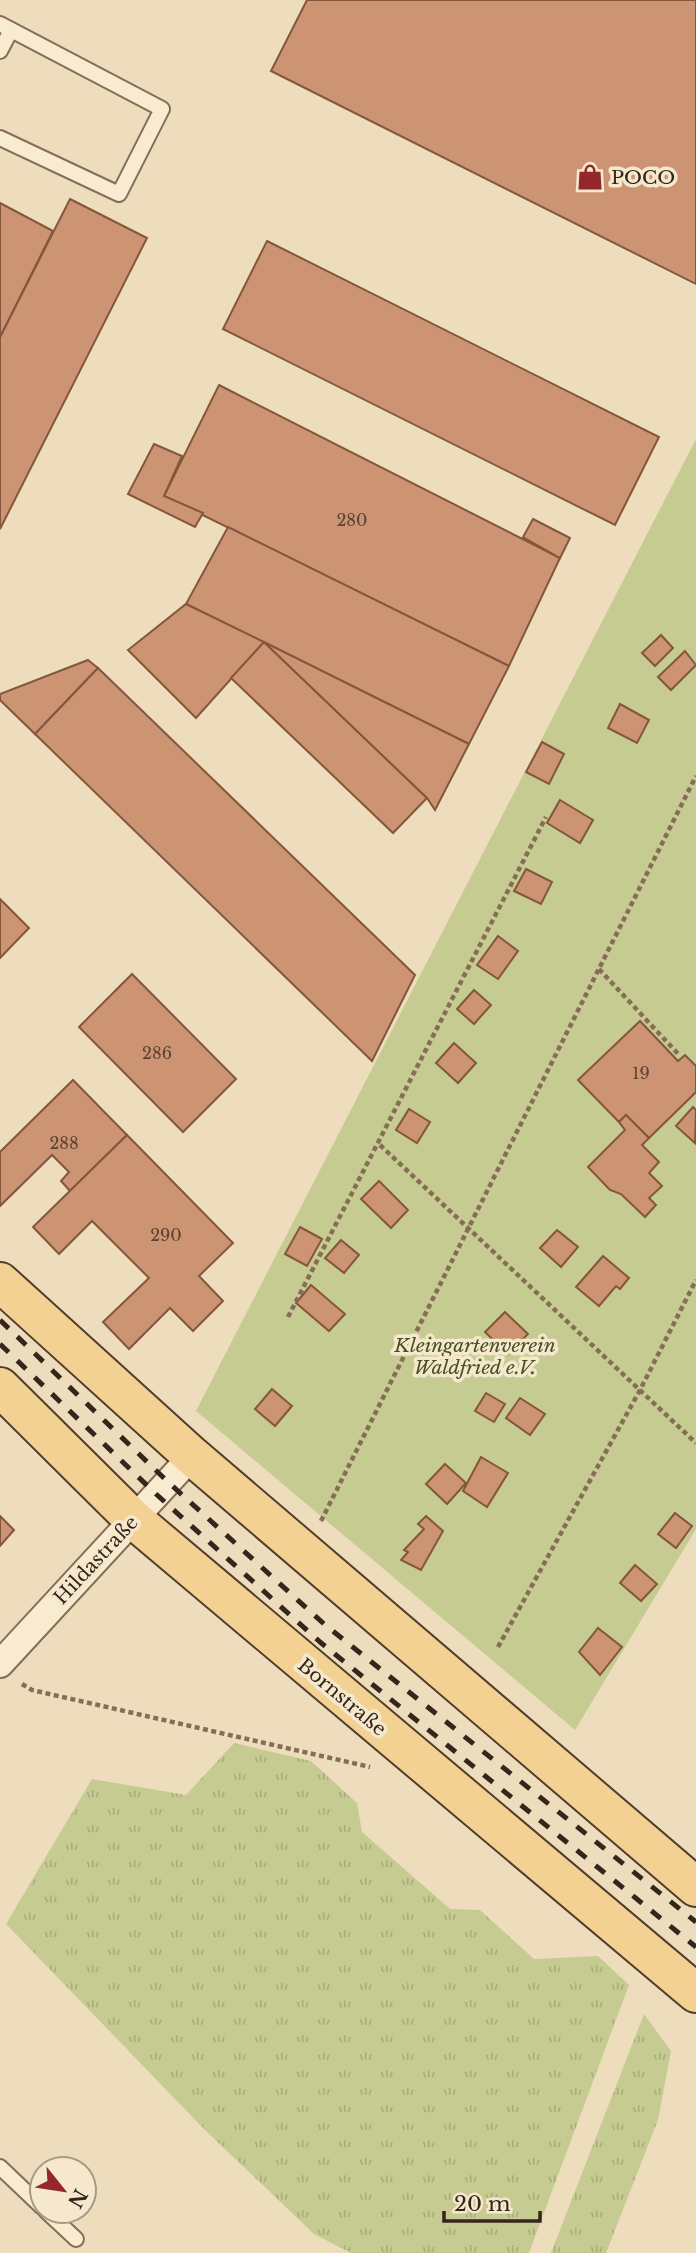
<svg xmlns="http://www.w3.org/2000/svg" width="696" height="2253" viewBox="0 0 696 2253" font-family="'Libre Baskerville',serif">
<defs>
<pattern id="grass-tufts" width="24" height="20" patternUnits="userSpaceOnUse" patternTransform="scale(1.75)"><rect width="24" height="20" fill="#c6cb91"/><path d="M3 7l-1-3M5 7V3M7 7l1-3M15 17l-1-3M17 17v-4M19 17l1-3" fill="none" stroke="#abae7c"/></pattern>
</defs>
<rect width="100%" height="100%" fill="#edddbd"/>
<g fill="url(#grass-tufts)">
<polygon points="234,1743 311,1761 357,1803 362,1832 450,1909 480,1910 534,1959 598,1956 629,1985 529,2253 351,2253 314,2234 204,2129 6,1924 92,1779 186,1795"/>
<polygon points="644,2014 671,2051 658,2120 606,2253 551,2253"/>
</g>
<polygon fill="#c6cb91" points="696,439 696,1529 575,1730 196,1411"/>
<g fill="#cc9473" stroke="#84563c" stroke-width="2">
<polygon points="307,0 696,0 696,284 271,71"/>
<polygon points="70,199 147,238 0,529 0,337"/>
<polygon points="0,203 53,231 0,337"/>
<polygon points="267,241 659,437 615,525 223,329"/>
<polygon points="219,385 560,558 509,666 164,496"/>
<polygon points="154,444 182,456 164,496 203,513 195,527 128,494"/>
<polygon points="533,519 570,538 560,558 523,537"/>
<polygon points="228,527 509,666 469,744 186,604"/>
<polygon points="186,604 264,642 196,718 128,650"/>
<polygon points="661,635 673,648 655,666 642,653"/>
<polygon points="264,642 427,798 393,833 231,678"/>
<polygon points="264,642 469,744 435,810 427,798"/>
<polygon points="685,651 696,665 671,690 658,677"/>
<polygon points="88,660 98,668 35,734 0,700 0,694"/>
<polygon points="98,668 415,975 372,1061 35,734"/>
<polygon points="620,704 649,720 637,743 608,728"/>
<polygon points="542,742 564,754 549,784 526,772"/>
<polygon points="560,800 593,820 580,843 547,823"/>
<polygon points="526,869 552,882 541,904 514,891"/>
<polygon points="0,899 29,928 0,958"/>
<polygon points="498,936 518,951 498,979 477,965"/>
<polygon points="132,974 236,1079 183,1132 79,1027"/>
<polygon points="474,990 491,1005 474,1024 457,1009"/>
<polygon points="640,1021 678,1061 685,1055 696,1066 696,1092 649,1138 626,1115 619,1122 578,1080"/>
<polygon points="454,1043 476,1063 458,1083 436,1063"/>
<polygon points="73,1080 127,1135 70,1191 61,1181 69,1172 52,1155 0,1206 0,1152"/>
<polygon points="693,1107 696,1110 695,1143 676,1126"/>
<polygon points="409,1109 430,1122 417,1143 396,1130"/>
<polygon points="626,1115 649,1138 642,1145 659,1162 649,1173 662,1186 649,1198 656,1205 645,1217 621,1194 610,1190 588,1167 625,1130 619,1122"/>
<polygon points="127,1135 233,1243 199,1276 223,1301 193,1331 170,1308 129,1349 103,1322 149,1278 92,1221 59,1254 33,1227"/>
<polygon points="379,1181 408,1210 391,1228 361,1199"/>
<polygon points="300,1227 322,1239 307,1266 285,1254"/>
<polygon points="557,1230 578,1247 561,1267 540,1248"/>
<polygon points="341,1240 359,1255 344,1273 325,1258"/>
<polygon points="603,1256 629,1278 620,1289 616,1286 599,1306 576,1287"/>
<polygon points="311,1285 345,1314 329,1331 296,1303"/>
<polygon points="505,1312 528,1334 508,1354 485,1332"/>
<polygon points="272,1389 292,1406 275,1426 255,1409"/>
<polygon points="486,1393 505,1404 494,1422 475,1411"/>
<polygon points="520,1398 545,1414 530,1435 506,1418"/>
<polygon points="481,1457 508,1473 487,1507 463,1491"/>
<polygon points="445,1464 466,1483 447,1504 426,1484"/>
<polygon points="675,1513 692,1526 676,1548 658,1534"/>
<polygon points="0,1516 14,1530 0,1546"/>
<polygon points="426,1516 443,1531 421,1570 401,1560 408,1552 404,1550 424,1529 418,1524"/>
<polygon points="635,1565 657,1584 641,1601 620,1583"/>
<polygon points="598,1628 622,1647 600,1675 579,1652"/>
</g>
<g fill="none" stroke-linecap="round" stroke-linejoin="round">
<g stroke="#856d56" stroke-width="18">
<g id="lane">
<polyline points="0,24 162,109 119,194 0,138"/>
<polyline points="0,51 11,30"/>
<polyline points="0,2167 42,2207"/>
<polyline points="46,2211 76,2239"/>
</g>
</g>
<g stroke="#856d56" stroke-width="30">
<polyline id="street" points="0,1664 192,1456"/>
</g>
<g stroke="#523c2b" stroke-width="42">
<g id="primary">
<polyline points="0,1282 192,1456 696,1887"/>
<polyline points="0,1387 133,1519 696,1993"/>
</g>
</g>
<g stroke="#856d56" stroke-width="4.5" stroke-dasharray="5 3.5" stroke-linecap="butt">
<polyline points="599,969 680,1056"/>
<polyline points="380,1145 696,1443"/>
<polyline points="288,1317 546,817"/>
<polyline points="321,1521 696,776"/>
<polyline points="498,1647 640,1390 696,1280"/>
<polyline points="22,1684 32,1690 370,1767"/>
</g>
<use href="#lane" stroke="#f8ebd0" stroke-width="14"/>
<use href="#street" stroke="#f8ebd0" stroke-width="26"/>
<use href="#primary" stroke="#f2d193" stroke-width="38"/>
<g stroke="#34261b" stroke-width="5" stroke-dasharray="12 12" stroke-linecap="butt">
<polyline points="0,1320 168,1482 324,1624 696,1922"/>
<polyline points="0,1344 156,1494 320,1642 696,1947"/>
</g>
</g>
<defs>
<g id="shop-bare" transform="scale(2.1)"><path d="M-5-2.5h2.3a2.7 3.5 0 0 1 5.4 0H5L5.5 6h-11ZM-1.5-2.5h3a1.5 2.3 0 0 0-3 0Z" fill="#94272c" stroke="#f5e8cc" stroke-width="2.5" paint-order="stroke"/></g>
</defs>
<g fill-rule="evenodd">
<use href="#shop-bare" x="590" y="177"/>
</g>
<g text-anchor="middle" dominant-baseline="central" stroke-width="7" stroke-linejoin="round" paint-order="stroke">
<g font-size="16" fill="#5a4231">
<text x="352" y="520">280</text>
<text x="157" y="1053">286</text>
<text x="641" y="1073">19</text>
<text x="64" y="1143">288</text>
<text x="166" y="1235">290</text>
</g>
<g font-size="19" fill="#34261b" stroke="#f5e8cc" text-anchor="start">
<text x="611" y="177">POCO</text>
</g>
<g font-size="19" font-style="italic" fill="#465022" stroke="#f5e8cc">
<text x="475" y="1345">Kleingartenverein<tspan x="475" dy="22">Waldfried e.V.</tspan></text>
</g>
<g font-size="19" fill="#34261b" stroke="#f5e8cc">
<text transform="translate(96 1560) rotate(-47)">Hildastraße</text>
<text transform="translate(342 1697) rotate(40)">Bornstraße</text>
</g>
</g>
<g transform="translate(63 2190) rotate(120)"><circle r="33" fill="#f5e8cc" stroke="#a89a85" stroke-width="2"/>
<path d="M0-5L12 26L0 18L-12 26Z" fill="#94272c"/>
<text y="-10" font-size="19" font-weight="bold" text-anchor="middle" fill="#34261b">N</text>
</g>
<path d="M444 2211v10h96v-10" fill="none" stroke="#34261b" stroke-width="3.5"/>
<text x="454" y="2211" font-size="21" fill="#34261b" stroke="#f5e8cc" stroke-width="5" paint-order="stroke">20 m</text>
</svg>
